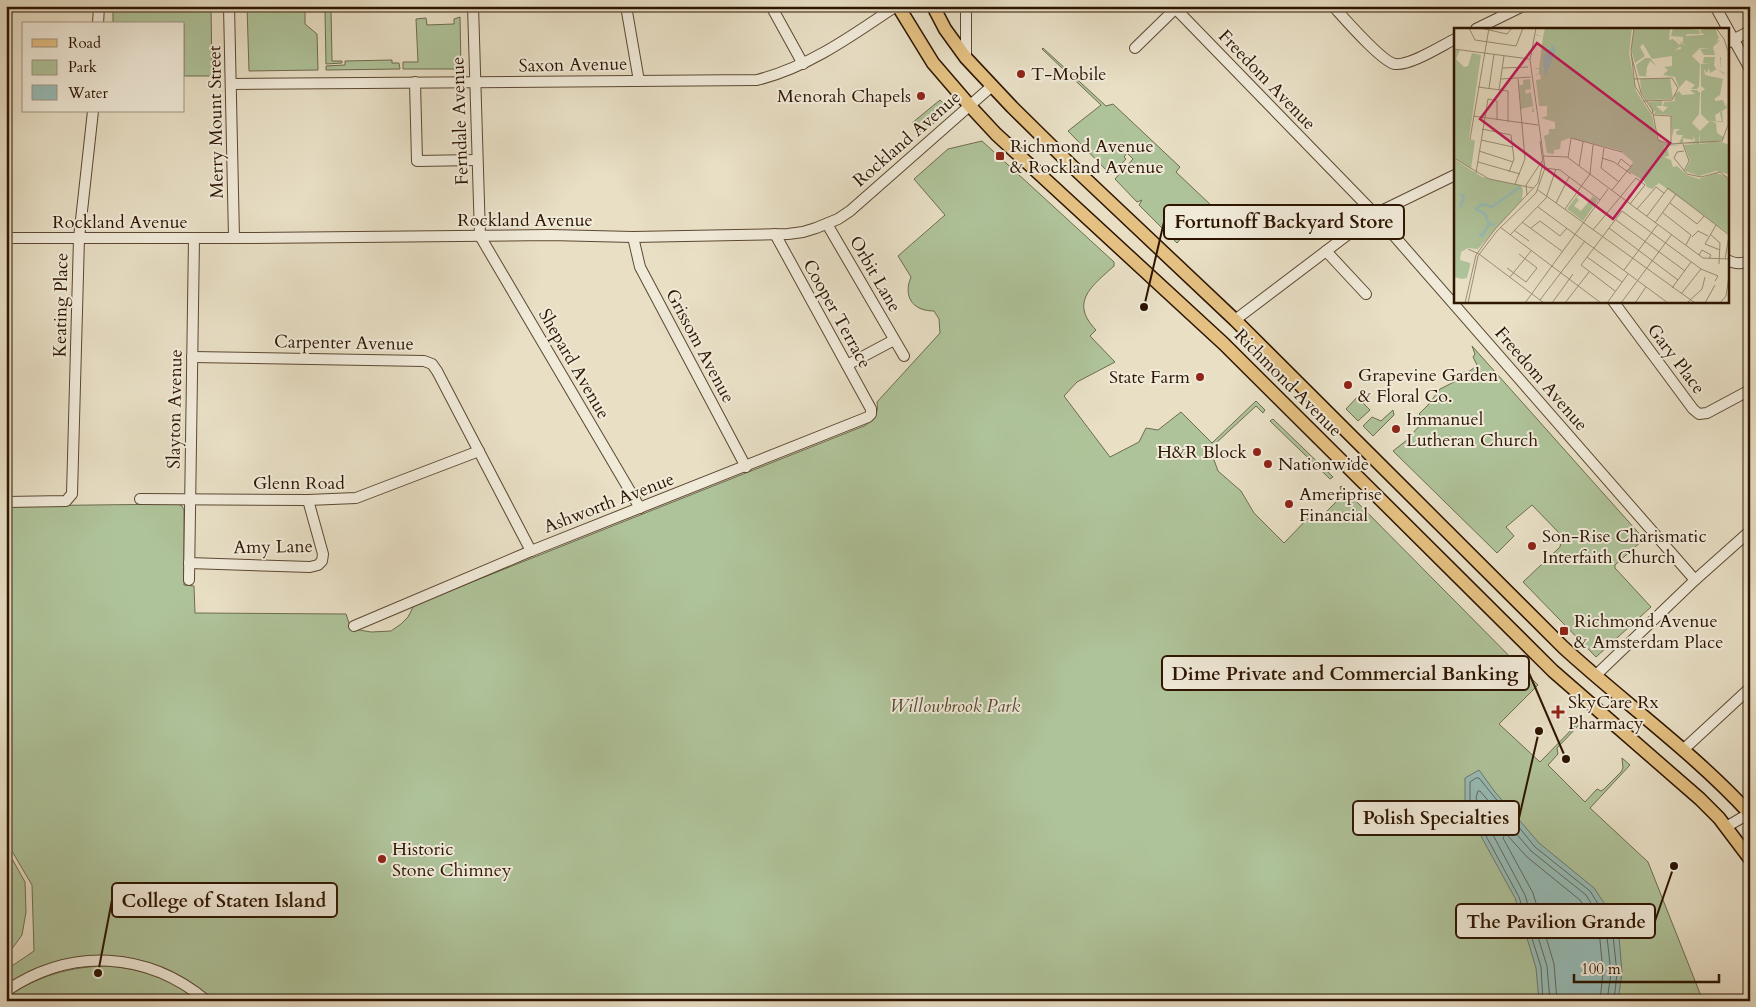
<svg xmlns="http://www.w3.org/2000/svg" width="1756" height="1007" viewBox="0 0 1756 1007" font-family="Cardo,serif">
<rect width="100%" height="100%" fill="#e8dfc5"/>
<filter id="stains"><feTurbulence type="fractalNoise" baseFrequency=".004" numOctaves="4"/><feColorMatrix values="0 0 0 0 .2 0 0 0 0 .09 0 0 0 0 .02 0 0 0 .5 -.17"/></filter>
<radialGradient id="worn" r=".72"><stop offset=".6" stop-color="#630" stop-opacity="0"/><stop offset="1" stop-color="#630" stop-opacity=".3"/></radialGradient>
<g fill="#afc39a" stroke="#6e6c4e">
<polygon points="113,6 211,6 212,76 184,76 184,24 113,24"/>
<polygon points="247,6 305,6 305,24 317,34 318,70 249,71"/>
<polygon points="326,10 331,10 332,61 342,61 342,63 326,64 325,12"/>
<polygon points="460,17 461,69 403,69 403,62 418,62 416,19 426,18 427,25 454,24 454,19"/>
<polygon points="1043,48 1106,106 1113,104 1180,167 1176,172 1232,225 1226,231 1226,226 1207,207 1201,212 1198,211 1181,228 1186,233 1177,243 1139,205 1142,200 1137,202 1115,179 1133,159 1127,153 1124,157 1126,159 1111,175 1068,131 1101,105 1042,49"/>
<polygon points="392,60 392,63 399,63 400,69 326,70 326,66 345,65 345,61"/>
<polygon points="940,100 947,107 945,109 947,112 922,133 912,123"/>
<path d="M982 141 1114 262V266C1092 286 1069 302 1096 330L1090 336 1115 362 1077 382 1064 396 1110 457 1139 442 1146 428 1158 430 1181 412 1212 443 1256 401 1265 410 1263 413 1256 406 1216 443 1214 460 1218 471 1241 491 1254 513 1284 543 1314 512 1320 518 1343 495 1340 487 1341 486 1538 685 1499 724 1540 762 1579 722 1580 724 1557 748 1558 754 1548 765 1585 802 1597 789 1601 791 1604 789 1621 772 1623 768 1622 758 1630 765 1590 808 1648 862 1703 1001H215C197 985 176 971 153 964 105 949 47 955 6 985V970L34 951 32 885 6 841V506L178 504 182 506 184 510V585L194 586 195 613 346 614 350 626 354 629 371 632 391 631 401 624 408 617 414 605 864 426C874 420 879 414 877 402L940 333 939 319 934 311C912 311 903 296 911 277L898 256 945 215 914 179 948 149Z"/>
<polygon points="1472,346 1644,539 1615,565 1615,568 1651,607 1596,657 1523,582 1560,547 1562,536 1532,505 1506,527 1514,536 1497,553 1393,451 1412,436 1411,435 1425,420 1419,414 1428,405 1440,389 1454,382 1461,373 1470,371 1477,365 1473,357 1475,354"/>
<polygon points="1361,393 1366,398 1362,402 1370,410 1358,421 1346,409"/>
<polygon points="1393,410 1394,415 1373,436 1363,426 1372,417 1381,421"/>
<polygon points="1273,419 1333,477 1330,479 1270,421"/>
<polygon points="6,848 25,882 26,912 22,935 6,957"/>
<path d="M109 966C141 969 173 979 199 1001H6V998C37 976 71 966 109 966Z"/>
</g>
<polygon fill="#97bcb7" stroke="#6d796e" points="1479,770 1495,792 1539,843 1594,888 1618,924 1622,973 1618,1001 1539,1001 1536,968 1515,898 1482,838 1465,800 1465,778"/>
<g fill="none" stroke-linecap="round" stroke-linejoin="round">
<g stroke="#62685c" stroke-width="1">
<polyline points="1543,1001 1541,967 1519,897 1486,836 1470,799 1470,782 1476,778 1479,778 1535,847 1590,891 1612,926 1617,973 1614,1001"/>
<polyline points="1550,1001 1547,966 1525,895 1492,833 1476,798 1478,791 1480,791 1531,851 1586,895 1606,928 1611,973 1607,1001"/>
<polyline points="1557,1001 1554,964 1533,893 1503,838 1505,834 1507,835 1527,857 1580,900 1599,930 1603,972 1600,1001"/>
</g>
<g stroke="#5c4832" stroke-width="12">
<g id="minor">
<polyline points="229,6 234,238"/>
<polyline points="473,6 480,236 640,508"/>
<polyline points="626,6 639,81"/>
<polyline points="771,6 803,64"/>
<polyline points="966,6 966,58"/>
<polyline points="1173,6 1375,214 1695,580"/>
<path d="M1333 6C1344 18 1382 62 1395 64 1410 66 1441 46 1455 39"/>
<polyline points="1715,6 1750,69"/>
<polyline points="98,24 99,6"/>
<polyline points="1476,29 1523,6"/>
<polyline points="1727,43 1750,31"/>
<polyline points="1135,48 1175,9"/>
<polyline points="415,82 417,161 476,160"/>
<path d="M231 84 757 80C809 67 853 35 896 6"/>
<polyline points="827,224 904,356"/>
<polyline points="633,237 640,267 746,467"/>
<polyline points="6,238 247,238 550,235 633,237 788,234 803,232 816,228 838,219 850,211 992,86"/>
<polyline points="1326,251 1366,294"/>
<path d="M1727 260C1735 264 1742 265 1750 260"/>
<polyline points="1613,301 1693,409 1699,414 1707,413 1750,390"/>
<polyline points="1235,320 1375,214 1455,175"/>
<polyline points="192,357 424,361 432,364 437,371 531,551"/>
<polyline points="847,365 894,340"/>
<polyline points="140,499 308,500 356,498 479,451"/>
<polyline points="6,502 66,501 72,494 79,238 93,111"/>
<polyline points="189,563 310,567 318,565 322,561 323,554 308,500"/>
<polyline points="189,580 194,238"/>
<polyline points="354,626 531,551 868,417 871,414 871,409 775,234"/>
<polyline points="1595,676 1695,580 1750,531"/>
<polyline points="1684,749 1750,688"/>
<polyline points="1726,827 1750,813"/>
<path d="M6 991C71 947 147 951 207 1001"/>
</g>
</g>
<g stroke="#2d1501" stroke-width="15">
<g id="major">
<polyline points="898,6 933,63 970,106 996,134 1224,344 1553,671 1700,799 1719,818 1750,859"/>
<path d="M933 6 945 29 966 58 1012 107 1075 169 1235 320 1563 647C1624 703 1693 752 1750 814"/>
</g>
</g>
<use href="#minor" stroke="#f0ead9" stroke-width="10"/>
<use href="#major" stroke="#e4c082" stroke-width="12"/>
</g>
<g fill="#8f2418" stroke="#f0ead9" stroke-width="2">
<circle cx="1021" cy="74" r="5"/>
<circle cx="921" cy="96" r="5"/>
<rect x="995" y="151" width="10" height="10" rx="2.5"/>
<circle cx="1200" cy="377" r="5"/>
<circle cx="1348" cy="385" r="5"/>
<circle cx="1396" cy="429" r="5"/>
<circle cx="1257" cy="452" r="5"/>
<circle cx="1268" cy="464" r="5"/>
<circle cx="1289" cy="504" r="5"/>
<circle cx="1532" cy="546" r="5"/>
<rect x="1559" y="626" width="10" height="10" rx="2.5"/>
<path d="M1555.5 704.5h5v5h5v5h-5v5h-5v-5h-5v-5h5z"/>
<circle cx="382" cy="859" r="5"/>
</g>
<g text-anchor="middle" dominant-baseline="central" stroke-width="4" stroke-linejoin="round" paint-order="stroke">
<g font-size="18" fill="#2d1501" stroke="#f0ead9">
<text transform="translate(573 65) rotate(-1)">Saxon Avenue</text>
<text transform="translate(1267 80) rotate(46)">Freedom Avenue</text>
<text transform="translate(460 121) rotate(-92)">Ferndale Avenue</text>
<text transform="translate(216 122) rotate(-91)">Merry Mount Street</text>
<text transform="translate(907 139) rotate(-41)">Rockland Avenue</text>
<text x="525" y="220">Rockland Avenue</text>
<text x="120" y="222">Rockland Avenue</text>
<text transform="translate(875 274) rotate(60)">Orbit Lane</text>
<text transform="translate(61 305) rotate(-89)">Keating Place</text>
<text transform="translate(837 314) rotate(61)">Cooper Terrace</text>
<text transform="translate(344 343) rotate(1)">Carpenter Avenue</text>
<text transform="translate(700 346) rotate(62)">Grissom Avenue</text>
<text transform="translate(1676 359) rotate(53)">Gary Place</text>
<text transform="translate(574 364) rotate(60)">Shepard Avenue</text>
<text transform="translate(1541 379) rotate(49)">Freedom Avenue</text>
<text transform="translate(1288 383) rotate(45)">Richmond Avenue</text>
<text transform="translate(175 409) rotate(-89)">Slayton Avenue</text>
<text x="299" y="483">Glenn Road</text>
<text transform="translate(609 503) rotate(-21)">Ashworth Avenue</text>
<text transform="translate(273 547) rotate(-1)">Amy Lane</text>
</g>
<g font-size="18" fill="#2d1501" stroke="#f0ead9" text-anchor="start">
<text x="1031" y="74">T-Mobile</text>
<text x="911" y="96" text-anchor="end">Menorah Chapels</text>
<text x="1010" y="146">Richmond Avenue<tspan x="1010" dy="21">&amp; Rockland Avenue</tspan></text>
<text x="1358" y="375">Grapevine Garden<tspan x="1358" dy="21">&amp; Floral Co.</tspan></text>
<text x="1190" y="377" text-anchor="end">State Farm</text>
<text x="1406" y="419">Immanuel<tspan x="1406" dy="21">Lutheran Church</tspan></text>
<text x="1247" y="452" text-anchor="end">H&amp;R Block</text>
<text x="1278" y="464">Nationwide</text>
<text x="1299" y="494">Ameriprise<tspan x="1299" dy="21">Financial</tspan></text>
<text x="1542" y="536">Son-Rise Charismatic<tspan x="1542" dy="21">Interfaith Church</tspan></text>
<text x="1574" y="621">Richmond Avenue<tspan x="1574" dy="21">&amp; Amsterdam Place</tspan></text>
<text x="1568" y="702">SkyCare Rx<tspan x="1568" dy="21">Pharmacy</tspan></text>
<text x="392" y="849">Historic<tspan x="392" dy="21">Stone Chimney</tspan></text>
</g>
<g font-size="18" font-style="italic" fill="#54492f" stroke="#f0ead9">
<text x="955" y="706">Willowbrook Park</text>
</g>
</g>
<g transform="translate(1454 28)">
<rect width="275" height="275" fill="#e8dfc5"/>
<path d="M91 0H178L175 25 182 63 198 88 203 111 212 116 228 117 211 118 209 121 213 119 215 128 210 129 217 132 219 139 223 138 233 147 245 151 262 145 272 148 275 153V206L205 155 198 161 193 159 190 153 174 143 179 134 165 122 116 110 107 113 106 121 100 122V126L93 125 90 108 95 106V101H101V94L87 90 93 88V78H85L82 52 87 51 86 46 81 47 85 45V41H79L85 40 89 9 82 7V6L89 9ZM180 0H216L215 12 219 11 227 18 221 22 227 21 226 15 232 18 222 11 229 15V9L217 8 219 0 245 2 246 6H233L232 8 246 7V20L238 28 246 36 245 58 243 61H237L241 57 232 52 225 60 221 49 209 47 214 42 210 39 218 38V28L198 31 189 16 186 19 191 28 181 35 177 21ZM261 0 265 10 262 13 266 12 259 19 261 27H250L246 21H256L246 20V7H251L246 4 248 1ZM0 22H6L2 31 10 39 14 38 18 25 27 27 15 110 21 113 17 141 0 130ZM250 29H267L266 41V29H261L260 37 262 41H263L270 45 271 47 263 41 256 45 255 40 253 45 250 41 251 47 269 51 266 67 261 70V73L269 72 272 80 273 74V80L261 87 262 93H268L266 85 268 83 269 94 254 93 247 86V64L251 61 247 58V36L256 35H249ZM191 30H196L202 38 196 33 193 39 192 48 199 49 185 48 182 37ZM216 50 219 71 193 72 187 64 186 51ZM76 51 77 61 71 62 72 66 77 64 80 84H78L79 78 67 81 65 57H69V52ZM236 62H243L246 65 245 86 238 95 246 103 245 116 231 115 241 113 240 108 239 112 229 110V116L225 115 229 107H223L222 104 226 101H220L218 108 217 87 200 86 202 83 199 84 194 74 208 73V78H202L209 84 214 79 209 78 210 74 221 73 220 67 225 63 228 67 241 66ZM256 93 262 95 263 105 271 110 262 115H246V103ZM268 114 275 117 274 146 262 143 245 148 231 143 236 133 230 117ZM0 131 28 149 67 157 69 162 68 172 24 221 14 220 7 224 6 232 16 235 15 238 17 234 13 250 8 251 0 249ZM125 165 128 167 122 169 125 172 120 178 127 183 139 168 144 172 129 193 113 181Z" fill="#afc39a"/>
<path d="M99 17 102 22 91 49 89 29Z" fill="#97bcb7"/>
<path fill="none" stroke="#97bcb7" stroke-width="2.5" d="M6 179 10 169 7 166M35 196 31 186 22 181 28 176 38 179 66 159M25 206 28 208 35 196 41 197"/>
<path fill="none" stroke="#9d8e77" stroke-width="1" d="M15 0 21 12 62 18 69 0M26 0 53 6 58 0M180 0 177 23 181 58 198 86M262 0 270 11 274 23V97L268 113M0 21 75 31M177 26 187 65 198 81 204 112 215 116 268 113M48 40 74 39M47 51 77 49M180 51 218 50 224 60 218 72 189 73M24 59 54 63V94M35 60 40 26M45 62 50 28M199 87 217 88V116M19 88 84 97M28 101 57 107 60 131 55 144M16 111 35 0M27 112 59 119M229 116 235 133 230 143M150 120 147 140 165 154M25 123 59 134M230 123 223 124 220 130 233 146 247 149 266 144 275 151M89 128 113 129 249 230 275 231M0 130 35 151 79 160M114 130 117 110 168 124M148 130 160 134 177 146M24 134 66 146M164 136 167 131 176 138M125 138 129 114M91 140 106 142 146 172M22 145 34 71 43 73V92M61 156 71 131 64 51M84 162 241 275M158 162 178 137M73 167 72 157 88 133M102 175 115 149M216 175 243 196 250 188M84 179 214 275M111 181 136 146 139 117M183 181 202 159 210 165M209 185 237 207 232 217M193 188 214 160 275 207M162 192 231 243M68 194 109 224M201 195 222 166M262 197 251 216 266 222M46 199 147 275M77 200 86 193 106 208 113 200M155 200 224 252M60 202 75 213M139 202 182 150 191 157 176 176M256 206 266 215 265 236M56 207 92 170 102 141M238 209 244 203 254 208M14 221 25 226 90 275M245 227 248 222 257 227 255 231M133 229 168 254M271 231 275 208M53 240 72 254 83 240 65 226M170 242 204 196M56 249 77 223M218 260 237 234M161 263 127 237 168 183 247 241 264 248 261 253M227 266 247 241M86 272 131 213M11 275 22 227 41 201 84 155 89 135 86 113M14 275 24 228 43 203 82 165 91 140 76 32 82 0M71 275 154 161M98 275 119 246M111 275 135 244M153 275 174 246M167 275 218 206M181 275 192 259M233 275 248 261 251 249M251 275 261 257M266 275 272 268 275 248"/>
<path fill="#c2185b" fill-opacity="0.15" stroke="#c2185b" stroke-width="2.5" d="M83 15 216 115 159 191 26 91Z"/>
<rect width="275" height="275" fill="none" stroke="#2d1501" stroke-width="2.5"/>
</g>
<path fill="none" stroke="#2d1501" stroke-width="2" d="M1144 307L1164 222M1566 759L1529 673M1539 731L1519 818M98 973L112 900M1674 866L1655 921"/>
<g fill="#2d1501" stroke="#f0ead9" stroke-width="2">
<circle cx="1144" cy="307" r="5"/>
<circle cx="1566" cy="759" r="5"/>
<circle cx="1539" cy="731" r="5"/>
<circle cx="98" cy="973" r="5"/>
<circle cx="1674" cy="866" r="5"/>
</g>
<g fill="#f0ead9" stroke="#2d1501" stroke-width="2">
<rect x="1164" y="205" width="240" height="34" rx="5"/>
<rect x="1162" y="656" width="367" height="34" rx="5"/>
<rect x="1353" y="801" width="166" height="34" rx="5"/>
<rect x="112" y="883" width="225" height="34" rx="5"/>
<rect x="1456" y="904" width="199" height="34" rx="5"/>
</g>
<g font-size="19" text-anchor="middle" font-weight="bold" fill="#2d1501">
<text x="1284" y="228">Fortunoff Backyard Store</text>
<text x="1345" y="680">Dime Private and Commercial Banking</text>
<text x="1436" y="824">Polish Specialties</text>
<text x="224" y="907">College of Staten Island</text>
<text x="1556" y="928">The Pavilion Grande</text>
</g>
<rect width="1756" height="1007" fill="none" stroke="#e8dfc5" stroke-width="25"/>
<rect x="8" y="8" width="1741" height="992" fill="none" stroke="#2d1501" stroke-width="2.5"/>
<rect x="12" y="12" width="1731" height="982" fill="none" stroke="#2d1501"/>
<rect x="22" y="22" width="162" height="90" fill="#f0ead9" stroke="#a29583"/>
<rect x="32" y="39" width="25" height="8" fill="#e4c082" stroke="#a29583"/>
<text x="68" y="48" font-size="15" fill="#2d1501">Road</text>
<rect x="32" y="60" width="25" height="15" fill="#afc39a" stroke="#a29583"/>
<text x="68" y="72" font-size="15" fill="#2d1501">Park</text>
<rect x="32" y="85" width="25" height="15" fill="#97bcb7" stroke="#a29583"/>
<text x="68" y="98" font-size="15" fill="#2d1501">Water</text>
<path d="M1574 974v8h145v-8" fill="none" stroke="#2d1501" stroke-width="2.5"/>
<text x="1581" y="974" font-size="15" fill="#2d1501" stroke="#f0ead9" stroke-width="4" paint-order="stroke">100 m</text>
<rect width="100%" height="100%" filter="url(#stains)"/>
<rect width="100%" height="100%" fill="url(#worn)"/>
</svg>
